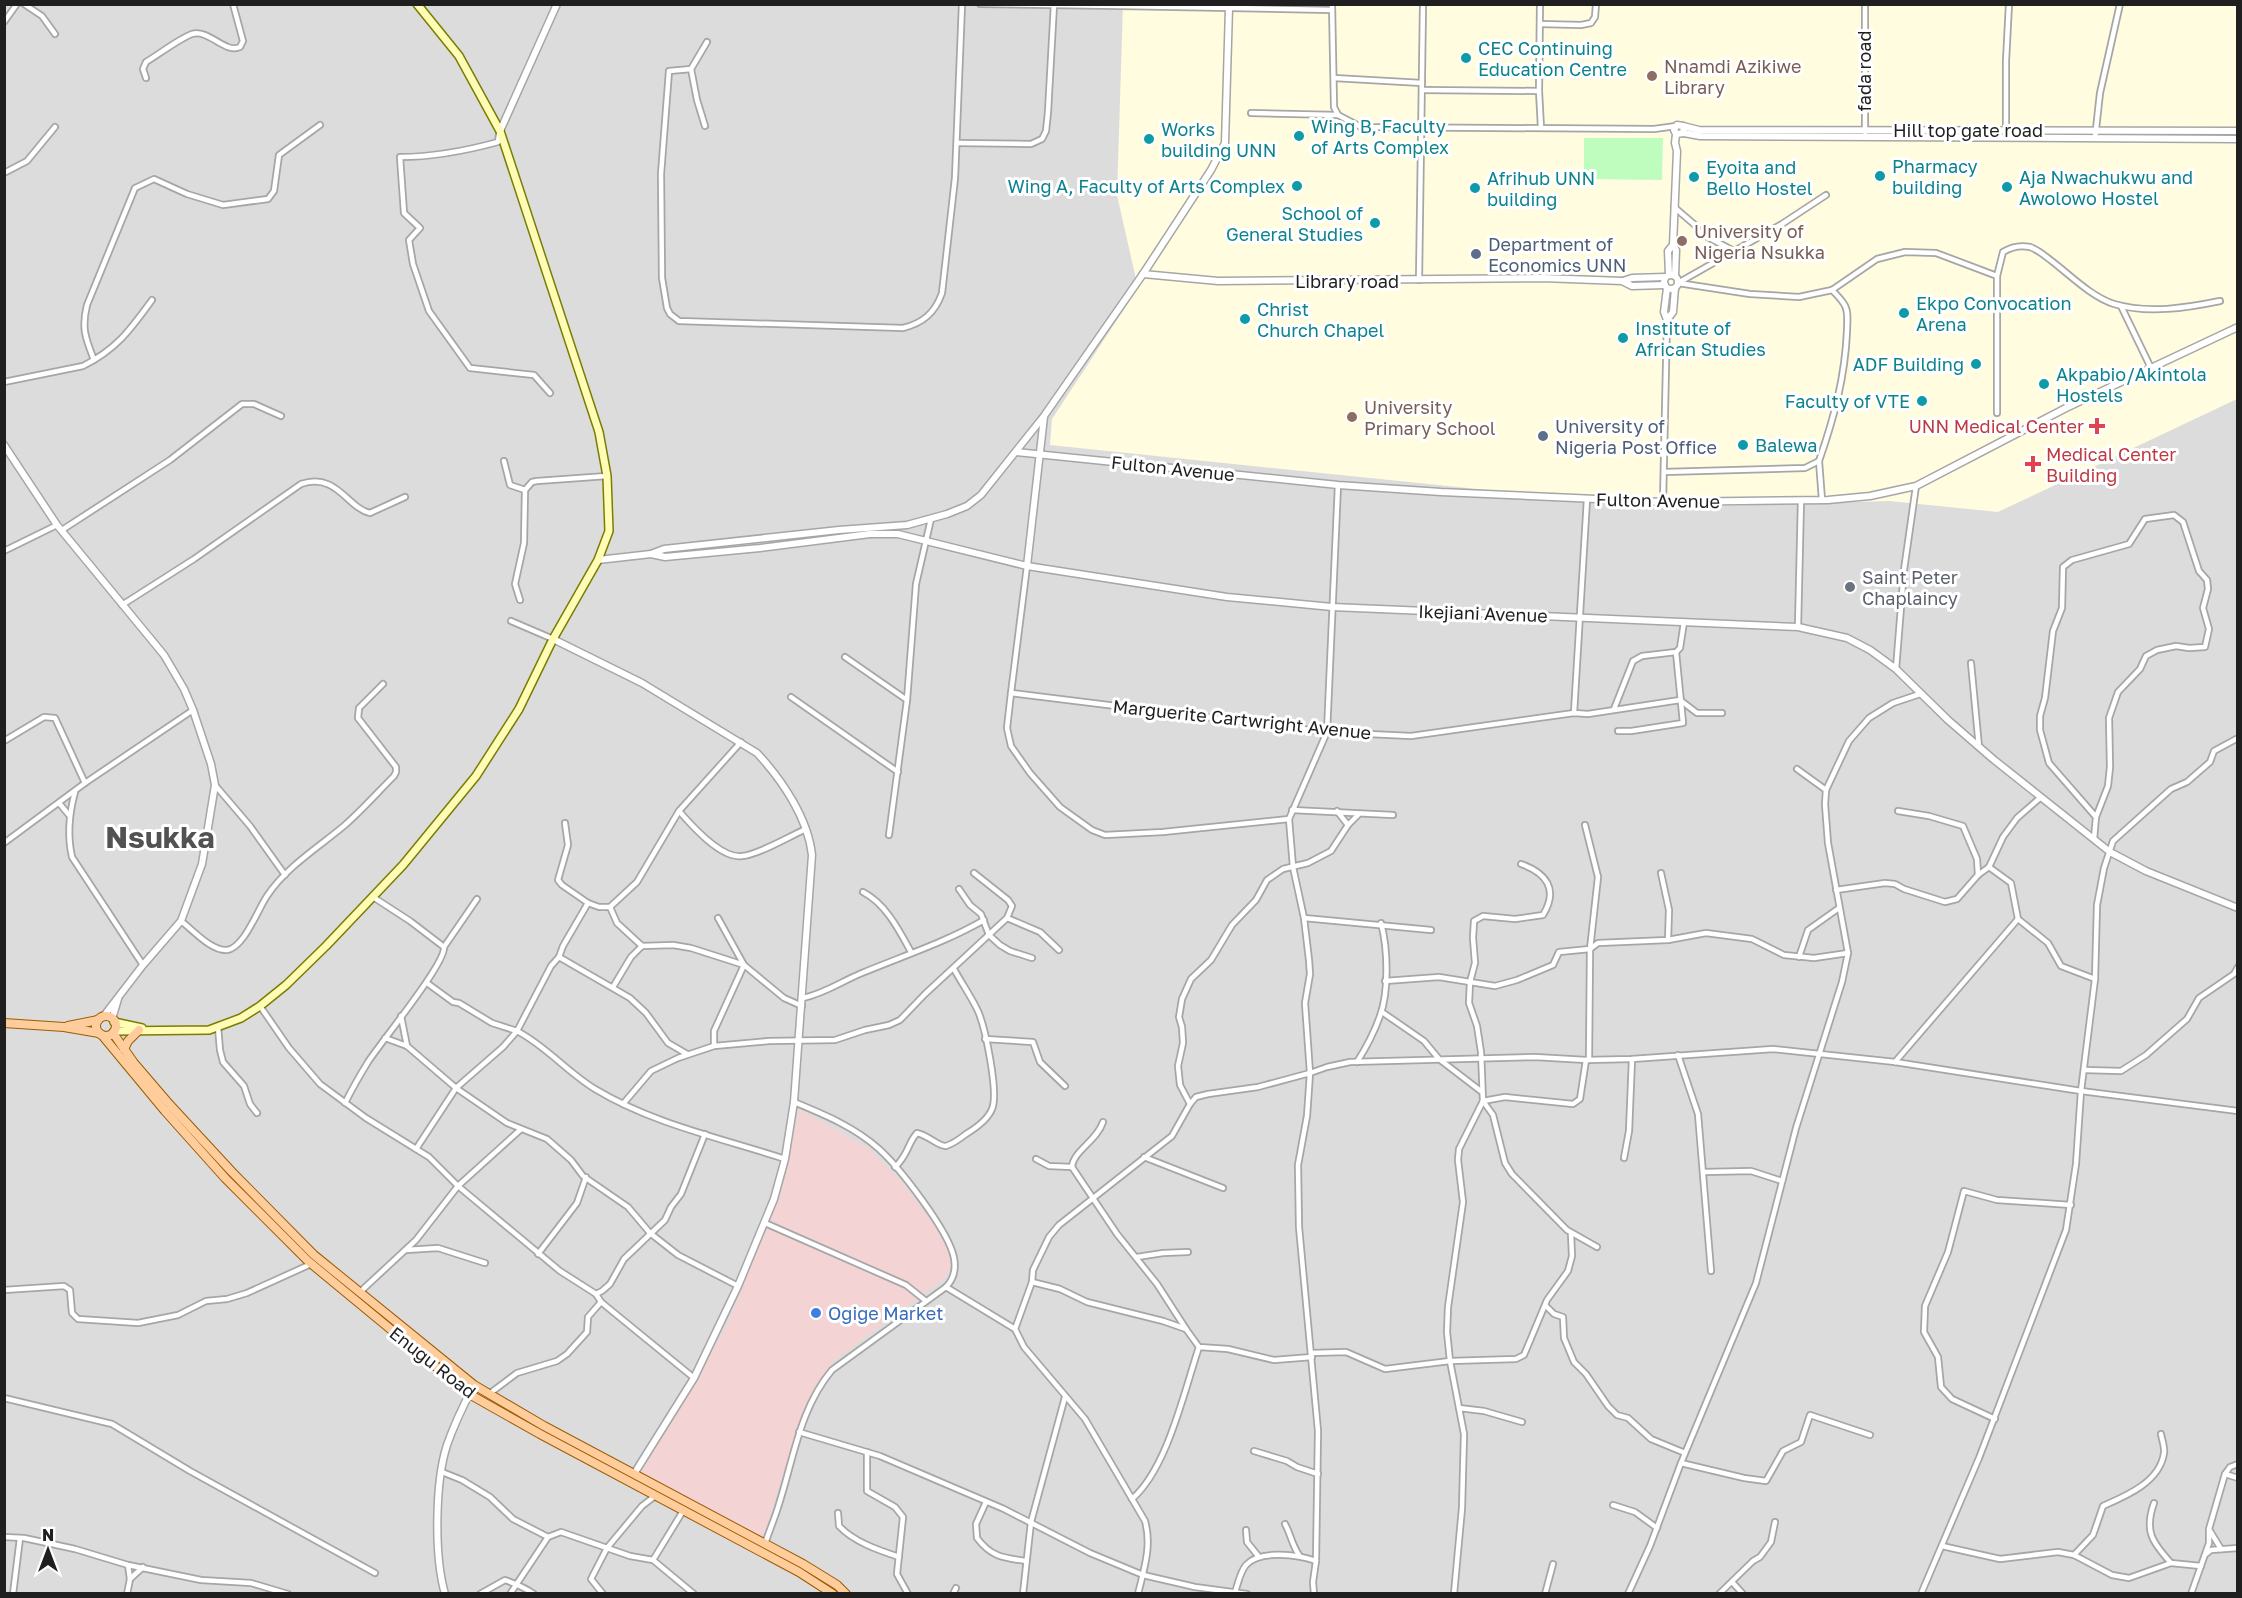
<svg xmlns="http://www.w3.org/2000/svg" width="2242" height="1598" viewBox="0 0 2242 1598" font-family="'Golos Text',sans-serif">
<rect width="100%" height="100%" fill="#f1ece5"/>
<polygon fill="#dddcdc" points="5,5 2237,5 2237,1593 5,1594"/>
<polygon fill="#f3d3d4" points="799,1109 871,1150 900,1180 940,1232 953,1257 953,1263 945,1278 835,1360 815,1385 797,1431 763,1538 639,1473 727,1325 783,1186"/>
<polygon fill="#fffce0" points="1123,5 2237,5 2237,399 1998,512 1889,501 1661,508 1050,445 1052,419 1138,288 1117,195"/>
<polygon fill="#bffdbf" points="1584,138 1663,138 1662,180 1584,179"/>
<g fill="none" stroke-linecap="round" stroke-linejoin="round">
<g stroke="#a6a6a6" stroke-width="8">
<g id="minor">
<polyline points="24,4 42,16 55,34"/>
<polyline points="980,4 1120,6"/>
<polyline points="1120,4 1120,6 1332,10"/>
<polyline points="1332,4 1334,107 1338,115 1361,127 1654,129 1676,126"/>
<polyline points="4,22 17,4"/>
<polyline points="1540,24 1581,25 1591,23 1595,17 1596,4"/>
<path d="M691 69 669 71 661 174 662 278 667 308 670 314 679 321 903 328C923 323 935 313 942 293L955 178 962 4"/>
<path d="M146 78 143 69 146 62C158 55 180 38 192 34 209 29 225 54 240 47L243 41 233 4"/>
<polyline points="1334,78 1422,83"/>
<polyline points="1422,90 1539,91 1541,128"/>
<polyline points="1539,91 1540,4"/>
<polyline points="1251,113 1338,115"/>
<polyline points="705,126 697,100 691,69 707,42"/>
<polyline points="1865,132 1865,4"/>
<polyline points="2006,132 2006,61 2009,4"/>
<path d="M499 134 498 142C465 151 434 157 400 157L404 213 420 228 409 240 413 264 429 311 470 368 534 375 550 393"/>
<polyline points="2095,138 2100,93 2120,4"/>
<polyline points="957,143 1031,144 1042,139 1046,131 1048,112 1054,4"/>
<polyline points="4,173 27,161 55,127"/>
<polyline points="1674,207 1695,225 1700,233 1734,251"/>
<polyline points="1419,280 1423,4"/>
<polyline points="1678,283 1750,294 1799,297 1832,290 1877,259 1905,252 1936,253 1997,276"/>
<polyline points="1678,283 1782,224 1826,195"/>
<polyline points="2121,306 2151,368"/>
<path d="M94 360C86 339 81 329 87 305L135 188 154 179 187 194 223 205 268 199 274 191 279 155 320 125"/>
<path d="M4 382 83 366C117 349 130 330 152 300"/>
<path d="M1997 413V276L2003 252C2011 247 2021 245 2030 247 2039 250 2046 257 2053 262 2071 276 2092 297 2114 304 2148 314 2186 308 2220 301"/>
<polyline points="504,461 510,485 525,490"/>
<polyline points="1819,461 1822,500"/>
<path d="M1664 472 1805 468 1819 461C1834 418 1845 377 1847 331 1847 323 1849 311 1844 304 1841 299 1836 294 1832 290"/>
<polyline points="1338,485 1327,732 1289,819 1293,867 1304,918 1309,960 1310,974 1305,1003 1310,1073 1327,1067 1350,1062 1535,1057 1586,1060 1632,1059 1773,1049 1895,1062 2081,1091 2238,1111"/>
<polyline points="1663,502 1667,320"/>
<polyline points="62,530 170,460 242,404 254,404 281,416"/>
<polyline points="4,551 57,525"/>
<polyline points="1027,566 1011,693 1327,732 1411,736 1574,713 1588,714 1680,700 1697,713 1722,713"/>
<polyline points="520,600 515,584 524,543 525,490 532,482 537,481 607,476"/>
<path d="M122 605 194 559 301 484C337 472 347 508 370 513L405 497"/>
<polyline points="511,621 553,639"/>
<polyline points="1798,627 1801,500"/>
<polyline points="845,657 907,700"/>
<polyline points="1971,663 1979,747"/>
<polyline points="1896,669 1904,570 1916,486"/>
<polyline points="1011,693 1007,728 1011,746 1030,773 1060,807 1092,830 1105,835 1163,832 1289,819"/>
<polyline points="791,697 898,772"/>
<polyline points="1614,709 1633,661 1642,656 1676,652 1680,648 1684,622"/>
<polyline points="1574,713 1587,499"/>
<polyline points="1618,731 1631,731 1683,723 1676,652"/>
<polyline points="4,741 44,717 55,718 85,783"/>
<polyline points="1797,769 1826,790"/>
<polyline points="215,785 250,826 285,875"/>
<path d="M75 792C69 814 67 835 72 857L143 965"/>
<polyline points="59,803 69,815"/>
<polyline points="1292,810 1393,815"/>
<path d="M679 811C692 826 721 859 742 856 758 855 790 836 806 829"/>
<polyline points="1337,811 1348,825"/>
<polyline points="1898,811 1929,816 1963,826 1977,859 1978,875"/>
<polyline points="565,823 568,845 558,880 562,885 588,903"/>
<polyline points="1585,825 1598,877 1590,949 1589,1060"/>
<polyline points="889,835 907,700 916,584 931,519"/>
<polyline points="2094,839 2096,817 2108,786 2110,767 2109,718 2118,692 2140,669 2146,656 2157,650 2176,646 2189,648 2205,647 2209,629 2203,608 2208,589 2207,580 2199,571 2183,522 2174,515 2145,519 2129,544 2072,560 2063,567 2062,608 2053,631 2045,698 2040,716 2040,730 2049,763 2096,817"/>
<polyline points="4,843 85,783 193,710"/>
<path d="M1521 864C1546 873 1559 889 1543 915L1515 919 1483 916 1474 921 1473 938 1475 963 1470 982 1469 1003 1477 1026 1481 1052 1483 1101 1493 1115 1505 1163 1512 1174 1567 1230 1597 1247"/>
<polyline points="1989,867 2011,883 2018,919 2048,943 2061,966 2095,979"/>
<polyline points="1661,873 1669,910 1668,940"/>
<polyline points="959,889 970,905 981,914 989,935 1000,945 1010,951 1032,958"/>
<polyline points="1836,890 1885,883 1895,884 1904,889 1945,902 1957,899 1978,875 1989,867 2003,837 2017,818 2041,797"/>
<path d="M863 892C886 904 899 930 911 952"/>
<polyline points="610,907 637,882 679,811 741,742"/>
<polyline points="1007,918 1040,932 1059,950"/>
<polyline points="1304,918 1431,930"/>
<path d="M181 921C193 930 211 951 227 950 244 948 258 909 267 896 286 867 319 847 345 825 362 810 378 792 394 776L396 772V767L358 718 359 708 383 684"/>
<polyline points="444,947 477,899"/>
<polyline points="559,957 563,946 588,903 599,907 610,907 617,923 642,946"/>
<polyline points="1799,957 1808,930 1839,908"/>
<polyline points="1385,981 1439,977 1495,986 1517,980 1553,965 1559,952 1590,949 1598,943 1668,940 1706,933 1752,939 1784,955 1814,958 1848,953"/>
<polyline points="427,983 453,1002 459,1003 492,1023 517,1031 551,966 559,957 630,998 646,1013 668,1043 687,1054"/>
<polyline points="613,987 631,957 642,946 673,945 691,948 744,965 784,998 802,1006"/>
<path d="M803 998C826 993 840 982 862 973 903 956 946 942 984 920"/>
<polyline points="260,1006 289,1048 320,1084 366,1118 429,1157 458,1186 560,1271 596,1294 601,1302 694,1378"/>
<polyline points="1382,1012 1424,1041 1439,1059 1482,1092"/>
<polyline points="401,1016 407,1046"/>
<polyline points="218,1027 220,1050 223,1062 244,1086 250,1104 257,1113"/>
<polyline points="385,1038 407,1046 456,1088 507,1123 547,1139 571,1160 583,1176 628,1207 650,1233 678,1255 738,1286"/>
<polyline points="985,1039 1033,1042 1040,1062 1065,1086"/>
<polyline points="714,1046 714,1031 744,965 718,918"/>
<polyline points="1678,1055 1698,1114 1711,1271"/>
<path d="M1357 1062C1366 1048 1374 1033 1380 1016 1389 991 1388 949 1381 923"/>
<polyline points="1895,1062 2018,919"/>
<polyline points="2085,1070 2121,1071 2146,1055 2187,1019 2199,998 2234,974 2238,967"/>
<polyline points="1483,1101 1505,1097 1573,1104 1580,1099 1586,1060"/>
<path d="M345 1103C352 1089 360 1075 368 1062 381 1042 446 963 444 947L410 921 373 897"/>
<polyline points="623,1104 651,1071 678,1058 714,1046 769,1041 835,1040 865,1030 889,1025 900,1020 925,994 1007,918 1012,906 1008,900 974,873"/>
<polyline points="1190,1104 1180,1085 1178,1066 1183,1043 1182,1027 1179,1017 1182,999 1191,979 1211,960 1232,925 1256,900 1267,880 1283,869 1308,863 1331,851 1348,825 1359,814"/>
<path d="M1103 1122C1097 1141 1073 1151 1072 1167L1117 1234 1157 1284 1186 1329"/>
<path d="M416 1149 456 1088 503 1047 517 1031C546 1046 567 1072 595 1089 653 1124 721 1138 785 1159"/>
<polyline points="1144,1157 1223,1188"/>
<polyline points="1624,1158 1629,1131 1632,1059"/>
<polyline points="1036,1159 1049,1166 1072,1167"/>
<path d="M895 1167C909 1154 907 1144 917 1133 928 1135 939 1147 946 1146 952 1144 961 1138 966 1134 976 1128 988 1119 992 1109 999 1093 985 1025 977 1009 970 995 961 982 954 969"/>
<polyline points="1704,1172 1751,1171 1782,1181"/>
<polyline points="765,1223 906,1285 926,1301"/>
<polyline points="406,1250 438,1248 485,1263"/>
<polyline points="538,1254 577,1203 586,1177"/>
<polyline points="1137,1257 1163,1253 1188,1252"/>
<polyline points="1032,1282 1060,1289 1087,1302 1163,1321 1186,1329 1199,1347 1228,1349 1274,1360 1312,1357"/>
<path d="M946 1287 1015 1329 1024 1347 1085 1419 1145 1521C1152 1546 1144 1569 1138 1594"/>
<polyline points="4,1290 64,1286 70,1290 72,1313 78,1319 138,1323 178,1315 206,1301 227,1299 247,1293 311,1264"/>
<polyline points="360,1292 416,1240 458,1186 520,1130"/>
<polyline points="596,1294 602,1291 610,1284 624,1259 665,1220 671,1207 681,1194 705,1134"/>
<polyline points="1546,1306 1554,1314 1563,1317 1564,1338 1574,1362 1586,1374 1608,1406 1617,1415 1628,1418 1651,1439 1685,1453"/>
<polyline points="1015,1329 1032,1282 1033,1270 1049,1237 1059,1225 1172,1136 1190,1104 1196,1097 1208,1094 1258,1087 1310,1073 1307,1116 1298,1165 1299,1227 1318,1431 1316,1561 1313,1582 1314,1594"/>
<polyline points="1311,1353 1346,1352 1385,1369 1450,1361 1516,1359 1524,1355 1547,1300 1568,1271 1572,1256 1571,1234"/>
<polyline points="489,1394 517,1373 557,1361 567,1354 587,1332 588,1317 601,1302"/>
<polyline points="4,1398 112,1424 190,1471 375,1573"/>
<polyline points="1459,1408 1484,1411 1522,1422"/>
<polyline points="1995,1419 1952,1399 1941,1387 1938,1357 1924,1332 1925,1306 1948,1252 1964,1191 1997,1200 2071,1205"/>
<polyline points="799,1432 880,1456 1004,1509 1090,1553 1143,1575 1195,1587 1247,1594"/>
<polyline points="1254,1451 1287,1461 1297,1467 1318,1474"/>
<polyline points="867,1452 867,1491 895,1507 903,1517 897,1574 908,1594"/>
<polyline points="1681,1463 1744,1478 1766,1481 1783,1451 1801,1442 1810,1415 1870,1435"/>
<polyline points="442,1472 462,1480 490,1497 513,1519 548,1537"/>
<polyline points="2225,1474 2238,1478"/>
<path d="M1132 1499C1167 1469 1184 1392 1199 1347"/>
<path d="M986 1502 976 1524 977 1538C991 1557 1004 1558 1026 1561"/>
<path d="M2154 1503C2144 1531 2152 1542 2171 1563L2201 1566"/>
<polyline points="1613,1505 1635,1512 1657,1528"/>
<path d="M838 1513 839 1526C854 1542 878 1550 899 1557"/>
<path d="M1285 1524C1291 1535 1292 1545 1299 1555"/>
<polyline points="1246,1530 1247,1542 1259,1557"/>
<polyline points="2210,1531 2221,1549"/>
<polyline points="4,1537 24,1538 75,1549 128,1565 201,1580 251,1583 288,1594"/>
<path d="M765 1544C769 1531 775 1518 779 1504 794 1457 800 1408 832 1370L946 1287C954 1279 956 1269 954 1258 949 1231 899 1167 879 1149 855 1127 823 1114 794 1102"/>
<polyline points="1942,1546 2000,1559 2058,1552 2074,1555 2112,1575 2129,1578 2171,1563"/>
<polyline points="2206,1554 2211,1550 2238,1548"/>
<path d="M2074 1555 2093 1535 2103 1506C2126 1496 2160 1482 2164 1453 2165 1448 2162 1440 2161 1434"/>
<polyline points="653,1560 683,1511"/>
<polyline points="130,1579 143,1567"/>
<polyline points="1733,1583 1743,1594"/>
<path d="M1235 1592C1238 1584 1240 1572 1246 1565 1260 1549 1299 1555 1316 1561"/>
<polyline points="13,1594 20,1538"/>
<polyline points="127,1594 130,1579 128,1565"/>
<path d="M480 1594 505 1580C516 1584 524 1587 534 1594"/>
<polyline points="510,1594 548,1537 561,1532 630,1556 653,1560 694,1594"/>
<polyline points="603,1594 591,1579 607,1548 642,1506 655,1496"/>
<polyline points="953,1594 956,1588"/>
<polyline points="1023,1594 1031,1522 1065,1397"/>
<polyline points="1454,1594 1462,1508 1464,1434 1450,1361 1447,1332 1448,1307 1463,1202 1458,1160 1459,1149 1483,1101"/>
<polyline points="1545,1594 1553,1564"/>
<polyline points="1628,1594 1650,1546 1681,1463 1756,1283 1796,1128 1842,982 1848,953 1828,843 1825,804 1826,790 1849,741 1869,718 1893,703 1920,694"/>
<polyline points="1719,1594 1753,1561 1760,1557 1771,1542 1775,1522"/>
<polyline points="1921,1594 1979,1458 2066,1230 2076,1164 2081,1091 2095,979 2097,905 2104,868 2113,841 2171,789 2187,782 2210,762 2214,751 2238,738"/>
<polyline points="2191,1594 2209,1543 2209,1529 2225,1474 2230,1467 2238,1464"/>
</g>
</g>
<g stroke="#a6a6a6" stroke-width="9">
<g id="tertiary">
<polyline points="1683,126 1699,130 2238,131"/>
<polyline points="500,131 557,4"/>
<polyline points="1684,133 1700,136 2238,139"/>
<polyline points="1143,274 1218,281 1542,278 1622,281 1632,286 1665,285"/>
<circle cx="1671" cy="282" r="7"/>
<polyline points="1669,275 1668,251 1673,245"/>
<polyline points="1675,276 1676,250 1673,245 1677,151 1675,143 1676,134 1674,130 1677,125 1683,126 1684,133 1676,134"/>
<polyline points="1623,281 1632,278 1665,277"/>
<polyline points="1667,320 1673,312 1675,288"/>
<polyline points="1667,320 1664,312 1667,288"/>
<polyline points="4,445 57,525 164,655 184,689 193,710 211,764 215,785 202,864 181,921 143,965 103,1017"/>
<polyline points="1016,452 1338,485 1441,492 1663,502 1828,500 1870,496 1916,486 2066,408 2238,327"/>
<polyline points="651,554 664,549 839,530 907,525 947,514 967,506 981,495 1044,416 1143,274 1211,170 1225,143 1229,8"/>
<polyline points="598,560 651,554 665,557 760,548 870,534 898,534 1027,566 1227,597 1332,607 1798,627 1847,638 1870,650 1896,669 1948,720 1993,759 2110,852 2146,871 2238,908"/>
<polyline points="1027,566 1044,417"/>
<path d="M553 639 642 683 757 753C782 780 808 818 812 855L794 1102 785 1159 774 1199 738 1286 694 1378 634 1474"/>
<polyline points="112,1019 118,999"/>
<path d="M445 1594C434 1556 435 1482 447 1445 454 1425 464 1404 474 1385"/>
</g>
</g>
<g stroke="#797d00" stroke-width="10">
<g id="secondary">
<polyline points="114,1022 142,1028"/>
<polyline points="114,1031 209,1030 241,1018 260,1006 286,985 326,946 403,865 476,776 519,709 553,639 598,560 609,531 607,476 599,432 500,131 459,56 417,4"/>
</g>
</g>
<g stroke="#9b5b00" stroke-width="10">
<g id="primary">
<circle cx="106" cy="1026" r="10"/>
<polyline points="4,1023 64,1027 99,1033"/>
<polyline points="68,1026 98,1020"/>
<polyline points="113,1033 134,1063 170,1105 232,1172 314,1255 474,1385 544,1426 803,1564 837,1585 846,1594"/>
<polyline points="102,1035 165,1111 225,1178 308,1261 469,1394 540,1434 799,1572 833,1594"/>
<polyline points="124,1049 128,1041 139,1030"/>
</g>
</g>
<use href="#minor" stroke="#fff" stroke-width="4.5"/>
<use href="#tertiary" stroke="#fff" stroke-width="6"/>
<use href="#secondary" stroke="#fefcb5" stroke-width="7"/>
<use href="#primary" stroke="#ffcc9c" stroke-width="8"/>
</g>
<g fill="#0f9aa8" stroke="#fff" stroke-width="2">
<circle cx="1466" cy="58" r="6"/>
<circle cx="1299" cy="136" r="6"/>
<circle cx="1149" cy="139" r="6"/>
<circle cx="1880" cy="176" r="6"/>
<circle cx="1694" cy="177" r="6"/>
<circle cx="1297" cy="186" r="6"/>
<circle cx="2007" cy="187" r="6"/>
<circle cx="1475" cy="188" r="6"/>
<circle cx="1375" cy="223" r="6"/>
<circle cx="1904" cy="313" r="6"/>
<circle cx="1245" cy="319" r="6"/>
<circle cx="1623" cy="338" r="6"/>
<circle cx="1976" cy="364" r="6"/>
<circle cx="2044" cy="384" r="6"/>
<circle cx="1922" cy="401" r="6"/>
<circle cx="1743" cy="445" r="6"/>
</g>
<g fill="#8d6e63" stroke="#fff" stroke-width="2">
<circle cx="1652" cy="76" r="6"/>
<circle cx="1682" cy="241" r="6"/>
<circle cx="1352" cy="417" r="6"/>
</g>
<g fill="#5c6f8a" stroke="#fff" stroke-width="2">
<circle cx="1476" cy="254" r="6"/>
<circle cx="1543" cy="436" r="6"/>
</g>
<g fill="#e0444e" stroke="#fff" stroke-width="2">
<path d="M2094 417h6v6h6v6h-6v6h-6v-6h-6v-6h6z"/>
<path d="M2030 455h6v6h6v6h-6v6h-6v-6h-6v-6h6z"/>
</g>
<circle fill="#6b7280" stroke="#fff" stroke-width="2" cx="1850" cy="587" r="6"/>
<circle fill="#3f7fe0" stroke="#fff" stroke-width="2" cx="816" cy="1313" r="6"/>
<g text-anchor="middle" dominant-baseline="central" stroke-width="6" stroke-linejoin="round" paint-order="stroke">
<g font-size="18" fill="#0d838f" stroke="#fff" text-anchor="start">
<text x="1478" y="48">CEC Continuing<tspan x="1478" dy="21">Education Centre</tspan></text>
<text x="1311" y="126">Wing B, Faculty<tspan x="1311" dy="21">of Arts Complex</tspan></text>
<text x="1161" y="129">Works<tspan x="1161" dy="21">building UNN</tspan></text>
<text x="1892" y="166">Pharmacy<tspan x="1892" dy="21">building</tspan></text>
<text x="1706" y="167">Eyoita and<tspan x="1706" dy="21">Bello Hostel</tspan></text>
<text x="2019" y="177">Aja Nwachukwu and<tspan x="2019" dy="21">Awolowo Hostel</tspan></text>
<text x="1487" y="178">Afrihub UNN<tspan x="1487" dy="21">building</tspan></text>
<text x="1285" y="186" text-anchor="end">Wing A, Faculty of Arts Complex</text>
<text x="1363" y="213" text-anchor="end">School of<tspan x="1363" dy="21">General Studies</tspan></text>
<text x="1916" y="303">Ekpo Convocation<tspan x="1916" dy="21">Arena</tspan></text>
<text x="1257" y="309">Christ<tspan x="1257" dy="21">Church Chapel</tspan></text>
<text x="1635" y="328">Institute of<tspan x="1635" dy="21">African Studies</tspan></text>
<text x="1964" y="364" text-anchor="end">ADF Building</text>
<text x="2056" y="374">Akpabio/Akintola<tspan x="2056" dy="21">Hostels</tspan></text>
<text x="1910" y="401" text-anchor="end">Faculty of VTE</text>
<text x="1755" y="445">Balewa</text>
</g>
<g font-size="18" fill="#785e54" stroke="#fff" text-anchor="start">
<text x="1664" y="66">Nnamdi Azikiwe<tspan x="1664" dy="21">Library</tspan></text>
<text x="1694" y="231">University of<tspan x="1694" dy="21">Nigeria Nsukka</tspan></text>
<text x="1364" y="407">University<tspan x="1364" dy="21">Primary School</tspan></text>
</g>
<g font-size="18" fill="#1f1f1f" stroke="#fff">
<text transform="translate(1864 71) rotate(-90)">fada road</text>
<text x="1968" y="130">Hill top gate road</text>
<text x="1347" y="281">Library road</text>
<text transform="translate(1173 468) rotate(6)">Fulton Avenue</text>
<text transform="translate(1658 500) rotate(1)">Fulton Avenue</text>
<text transform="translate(1483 613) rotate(2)">Ikejiani Avenue</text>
<text transform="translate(1242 719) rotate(6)">Marguerite Cartwright Avenue</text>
<text transform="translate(433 1362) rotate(38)">Enugu Road</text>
</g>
<g font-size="18" fill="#4e5e75" stroke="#fff" text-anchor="start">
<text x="1488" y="244">Department of<tspan x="1488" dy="21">Economics UNN</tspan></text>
<text x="1555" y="426">University of<tspan x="1555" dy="21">Nigeria Post Office</tspan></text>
</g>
<g font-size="18" fill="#be3a42" stroke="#fff" text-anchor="end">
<text x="2084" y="426">UNN Medical Center</text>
<text x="2046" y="454" text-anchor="start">Medical Center<tspan x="2046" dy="21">Building</tspan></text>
</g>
<g font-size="18" fill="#5b616d" stroke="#fff" text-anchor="start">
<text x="1862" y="577">Saint Peter<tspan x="1862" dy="21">Chaplaincy</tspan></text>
</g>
<g font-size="18" fill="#366cbe" stroke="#fff" text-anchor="start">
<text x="828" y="1313">Ogige Market</text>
</g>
<g font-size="30" font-weight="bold" fill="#525252" stroke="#fff">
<text x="160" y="837">Nsukka</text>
</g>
</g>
<rect width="2242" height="1598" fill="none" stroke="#1f1f1f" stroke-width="12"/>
<g transform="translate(48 1550)" stroke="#ffffff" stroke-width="4.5" paint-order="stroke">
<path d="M0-4.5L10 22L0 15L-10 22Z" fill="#1f1f1f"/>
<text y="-9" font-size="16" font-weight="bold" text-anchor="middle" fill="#1f1f1f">N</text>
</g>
</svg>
